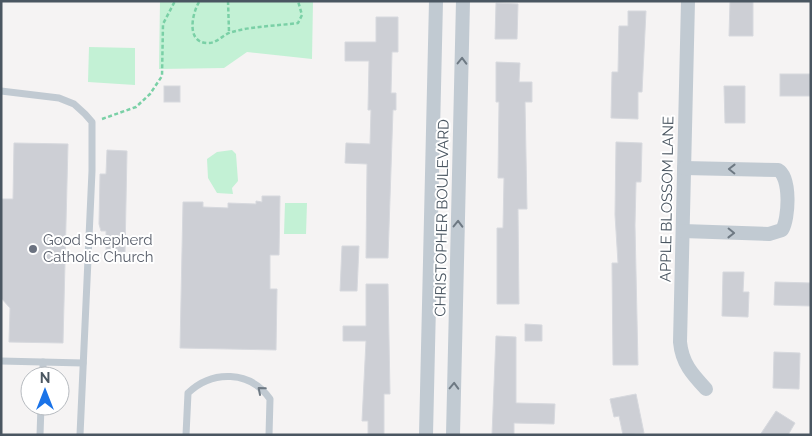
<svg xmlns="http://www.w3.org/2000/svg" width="812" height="436" viewBox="0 0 812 436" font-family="Raleway,sans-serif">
<rect width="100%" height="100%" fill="#f5f3f3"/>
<g fill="#c3f1d5">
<polygon points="160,1 313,1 312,59 247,52 224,68 159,69"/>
<polygon points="89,47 135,48 135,85 88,82"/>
<polygon points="232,150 236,154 238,181 232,188 233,194 217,193 208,178 207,159 217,152"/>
<polygon points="285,203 307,203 306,234 284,234"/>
</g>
<g fill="#cdcfd5" stroke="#d7d9de">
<polygon points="730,1 753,1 753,36 729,36"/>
<polygon points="496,3 518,4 517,39 495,39"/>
<polygon points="628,11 646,11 642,92 638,92 638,119 611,118 612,72 618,72 619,26 628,26"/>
<polygon points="376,17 398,17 398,52 392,52 391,93 396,93 396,110 393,110 388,258 366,258 367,164 345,163 346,143 370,144 371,110 368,110 369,61 345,61 345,42 376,42"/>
<polygon points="496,62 520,63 519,82 532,82 532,102 525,102 527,209 518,209 519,304 497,304 497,228 503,228 504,178 498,178 499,102 496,102"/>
<rect x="780" y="74" width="31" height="22"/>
<rect x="164" y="86" width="16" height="16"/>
<polygon points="724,86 745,86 745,123 725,123"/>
<polygon points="616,142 642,143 641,182 636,182 635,225 638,365 613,365 612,263 618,263 615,215"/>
<polygon points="14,143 68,144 63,343 9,342 10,308 1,298 1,199 13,199"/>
<polygon points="107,150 127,151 125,252 106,252 106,231 101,231 99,224 100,174 106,174"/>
<polygon points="262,196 280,196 279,255 270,255 270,289 277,289 276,350 180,348 183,202 203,202 203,207 228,208 228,203 256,204 256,201 262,202"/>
<polygon points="342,246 359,246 357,291 340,291"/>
<polygon points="723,272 744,272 743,292 749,292 748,317 722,316"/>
<polygon points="775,282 811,283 811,306 774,305"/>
<polygon points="366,284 388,284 390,394 384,394 384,435 368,435 368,421 362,421 366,341 343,341 343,326 366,326"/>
<polygon points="525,324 542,325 542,341 525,341"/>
<polygon points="496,336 516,337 516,403 555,404 554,424 514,423 514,435 492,435"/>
<polygon points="774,352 800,353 799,389 773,388"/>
<polygon points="636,394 644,433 623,435 619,416 614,417 610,399"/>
<polygon points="776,411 795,423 788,435 760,435"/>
</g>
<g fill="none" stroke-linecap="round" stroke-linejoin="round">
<g stroke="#7ad0a6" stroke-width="2.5" stroke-dasharray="4 2.5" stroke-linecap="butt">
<polyline points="228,1 229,32"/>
<path d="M199 2C192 14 186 42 207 43 217 44 223 34 232 32 253 26 276 26 298 23L302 15 298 1"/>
<polyline points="102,119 136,107 150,94 162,76 163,24 175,1"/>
</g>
<g stroke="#c1cad2" stroke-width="7">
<polyline points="1,91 59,98 74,104 85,114 92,122 92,171 80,435"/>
<polyline points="1,361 83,363"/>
<polyline points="43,376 43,362"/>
<polyline points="40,435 41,406"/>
<path d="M186 435 188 393C212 370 250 370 270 399L269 435"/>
</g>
<g stroke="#c1cad2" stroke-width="14">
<path d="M688 1 680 342C682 363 692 374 706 389"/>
<path d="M683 231 769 234 782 230C789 219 791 177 778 170L684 168"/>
<polyline points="426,435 436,1"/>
<polyline points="453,435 463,1"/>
</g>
</g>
<defs><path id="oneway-chevron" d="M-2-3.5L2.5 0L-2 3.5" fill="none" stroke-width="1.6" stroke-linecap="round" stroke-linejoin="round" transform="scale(1.25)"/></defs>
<g stroke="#6e7983">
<use href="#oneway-chevron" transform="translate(462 61) rotate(-89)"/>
<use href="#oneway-chevron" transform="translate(732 169) rotate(-179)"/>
<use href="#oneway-chevron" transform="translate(458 224) rotate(-89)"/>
<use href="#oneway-chevron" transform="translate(731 233) rotate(1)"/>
<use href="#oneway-chevron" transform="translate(454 386) rotate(-88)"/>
<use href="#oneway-chevron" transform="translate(261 390) rotate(-139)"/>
</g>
<circle fill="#6b7280" stroke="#fff" stroke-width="2" cx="33" cy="249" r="5"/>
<g text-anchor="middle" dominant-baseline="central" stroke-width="4" stroke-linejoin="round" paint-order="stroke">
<g font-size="15" fill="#4a5661" stroke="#fff">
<text transform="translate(667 199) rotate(-89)">APPLE BLOSSOM LANE</text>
<text transform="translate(442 218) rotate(-89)">CHRISTOPHER BOULEVARD</text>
</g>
<g font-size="15" fill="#5b616d" stroke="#fff" text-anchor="start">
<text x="43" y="240">Good Shepherd<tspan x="43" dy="17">Catholic Church</tspan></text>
</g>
</g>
<rect width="812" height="436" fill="none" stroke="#4a5661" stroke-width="5"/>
<g transform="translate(45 391)"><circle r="24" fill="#ffffff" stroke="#b7bbc0"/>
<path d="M0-4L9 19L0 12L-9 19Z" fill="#1a73e8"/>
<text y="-8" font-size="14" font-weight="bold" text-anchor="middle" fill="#4a5661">N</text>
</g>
</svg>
